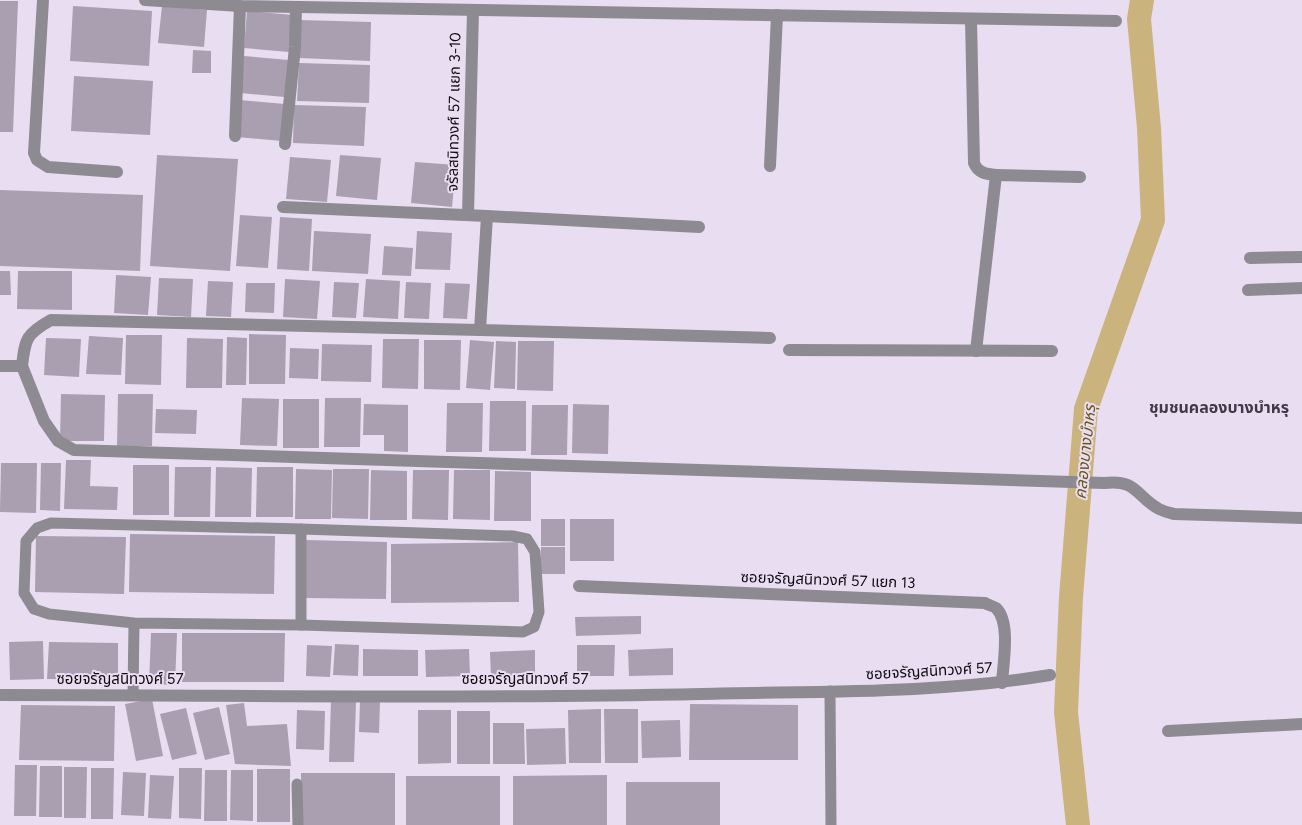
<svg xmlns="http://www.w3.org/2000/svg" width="1302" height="825" viewBox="0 0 1302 825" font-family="Figtree,'Noto Sans Thai',sans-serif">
<rect width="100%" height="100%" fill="#e9def1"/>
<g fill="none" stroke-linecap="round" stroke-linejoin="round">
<polyline stroke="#cbb37e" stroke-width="24" points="1078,825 1066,712 1071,597 1086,409 1153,220 1149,128 1139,19 1142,0"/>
</g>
<g fill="#a99fb1">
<polygon points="0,1 18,1 13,132 0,132"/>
<polygon points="73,6 152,11 149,66 70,61"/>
<polygon points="162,6 207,10 204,47 158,43"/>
<polygon points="247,11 293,15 289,52 244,48"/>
<polygon points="300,20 371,22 370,61 299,58"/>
<polygon points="193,50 211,51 211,73 192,73"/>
<polygon points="244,56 289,60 285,97 240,93"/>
<polygon points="299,63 370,65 369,103 297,101"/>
<polygon points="74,76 153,81 150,135 71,131"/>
<polygon points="240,100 285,104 282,141 237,137"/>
<polygon points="294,105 366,107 364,146 293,143"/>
<polygon points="157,155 238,159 230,271 150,266"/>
<polygon points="340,155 381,158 377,200 336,196"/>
<polygon points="290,157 331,160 327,202 286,199"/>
<polygon points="415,162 456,165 452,207 411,203"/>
<polygon points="0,190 143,195 140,271 0,266"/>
<polygon points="240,215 272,217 268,268 236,266"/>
<polygon points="280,217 312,219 309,271 277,269"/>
<polygon points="314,231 371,234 368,274 312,271"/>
<polygon points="417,231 452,233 450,270 415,269"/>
<polygon points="384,246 413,248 411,276 382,275"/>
<polygon points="0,271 10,271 11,295 0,295"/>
<polygon points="18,271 72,271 72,310 17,309"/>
<polygon points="116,275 151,277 148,315 114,313"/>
<polygon points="159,278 193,279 191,317 157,315"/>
<polygon points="285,279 320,281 317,319 283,317"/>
<polygon points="366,279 400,281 398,319 363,317"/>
<polygon points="208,281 233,282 231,317 206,316"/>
<polygon points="334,282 359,283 356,318 332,317"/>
<polygon points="406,282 431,283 429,319 404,318"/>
<polygon points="246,283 275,283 274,313 245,312"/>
<polygon points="445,283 470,284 467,319 443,318"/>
<polygon points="249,334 286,335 285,384 249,384"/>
<polygon points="126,335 162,335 161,385 125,384"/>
<polygon points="89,336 123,338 121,375 86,374"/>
<polygon points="227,337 247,338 246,385 226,385"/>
<polygon points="46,338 81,339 79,377 44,375"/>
<polygon points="187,338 223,339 222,388 186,388"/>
<polygon points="383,339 419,339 418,389 382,388"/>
<polygon points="424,340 461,340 460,390 424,389"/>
<polygon points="470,340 494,342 490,390 466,388"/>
<polygon points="496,341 516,342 515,389 494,388"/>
<polygon points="518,341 554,341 553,391 517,390"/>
<polygon points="322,344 372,345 371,382 321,381"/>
<polygon points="290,348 319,349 318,379 289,378"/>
<polygon points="61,394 105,395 104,441 60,441"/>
<polygon points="118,394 153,394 152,446 117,446"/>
<polygon points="242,398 279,399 277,446 240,445"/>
<polygon points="325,398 361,398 360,447 324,447"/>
<rect x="283" y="399" width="36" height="49"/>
<polygon points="490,401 526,401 526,451 489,451"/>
<polygon points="447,403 483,403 482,452 446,452"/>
<polygon points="364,404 408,405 408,452 384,451 384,435 363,435"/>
<polygon points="573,404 609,405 608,454 572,453"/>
<polygon points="532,405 568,405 567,455 531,455"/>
<polygon points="156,409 197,410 196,434 155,433"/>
<polygon points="66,460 91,460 90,486 118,487 117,510 64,509"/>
<polygon points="1,463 37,463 36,513 0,512"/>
<polygon points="41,463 61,463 60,511 40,510"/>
<rect x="133" y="465" width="36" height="50"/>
<polygon points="175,467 211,467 210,517 174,517"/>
<polygon points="216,467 252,468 251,517 215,517"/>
<polygon points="257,467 293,467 293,517 256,517"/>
<polygon points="296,469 332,470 331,519 295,519"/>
<polygon points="333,469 369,469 368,519 332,518"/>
<polygon points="371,470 407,471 407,520 370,520"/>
<polygon points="413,470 449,470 448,520 412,519"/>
<polygon points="454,470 490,470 490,520 453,519"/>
<polygon points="495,471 531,472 531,521 494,521"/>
<rect x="541" y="519" width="24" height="27"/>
<rect x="570" y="519" width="44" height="42"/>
<polygon points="130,534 275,536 274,594 129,592"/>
<polygon points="36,536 126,537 124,594 35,592"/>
<polygon points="306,540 387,542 386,599 305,598"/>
<polygon points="518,542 519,602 391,603 391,544"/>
<rect x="541" y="547" width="24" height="27"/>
<polygon points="641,616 641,634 576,636 575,617"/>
<polygon points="151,633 177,633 175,685 149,684"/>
<polygon points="182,633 285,633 284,682 182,682"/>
<polygon points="43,641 44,679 10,680 9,642"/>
<polygon points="49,642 118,643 118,680 47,679"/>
<polygon points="335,644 359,645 358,676 333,675"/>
<polygon points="307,645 332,646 330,677 306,676"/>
<polygon points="577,645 615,645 614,676 577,676"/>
<polygon points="673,648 673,675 629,676 628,650"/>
<polygon points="363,649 418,650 418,676 363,676"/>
<polygon points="469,649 470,676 426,677 425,650"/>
<polygon points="535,650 535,677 491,678 490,652"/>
<polygon points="152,699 163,756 136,761 125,704"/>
<polygon points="360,700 380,701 379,733 359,732"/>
<polygon points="331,701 356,702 354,762 329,762"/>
<polygon points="244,703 247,726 287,724 291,766 235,764 226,705"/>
<polygon points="690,704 798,705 798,760 689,760"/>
<polygon points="21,705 115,706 114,761 19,760"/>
<polygon points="219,707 230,754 205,760 193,713"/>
<polygon points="186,708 197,754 172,760 160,714"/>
<polygon points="601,709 601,763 569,763 568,710"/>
<polygon points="604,709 638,709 638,763 605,763"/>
<polygon points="297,710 325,711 324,750 296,749"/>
<polygon points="418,710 451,710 451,763 418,764"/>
<rect x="457" y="711" width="33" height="53"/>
<polygon points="680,720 681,757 642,758 641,721"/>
<polygon points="493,723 524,723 525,764 493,764"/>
<polygon points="565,728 566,764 527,765 526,729"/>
<polygon points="15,765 37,765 36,816 14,816"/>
<polygon points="40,766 62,766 62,817 39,817"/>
<polygon points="64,767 87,767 86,818 64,818"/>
<polygon points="91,768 114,768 113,819 91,819"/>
<polygon points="179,768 202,768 201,819 179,818"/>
<rect x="257" y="769" width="33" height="53"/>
<polygon points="205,770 227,770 227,821 204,821"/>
<polygon points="231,770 253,770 253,821 230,820"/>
<polygon points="123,772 146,773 144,816 121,815"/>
<rect x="301" y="773" width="94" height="52"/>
<polygon points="150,775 174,776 171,819 148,818"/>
<polygon points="607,775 607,825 513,825 513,776"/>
<rect x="406" y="776" width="94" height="49"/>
<rect x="626" y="782" width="94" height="43"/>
</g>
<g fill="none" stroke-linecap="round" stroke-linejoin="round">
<g stroke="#8e8a92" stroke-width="11">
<polyline points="301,625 301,529"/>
<polyline points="830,691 831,825"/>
<polyline points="133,695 134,623 301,625 523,632 534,627 539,612 535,552 527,539 513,536 301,529 51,523 37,528 26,541 24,593 34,609 49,614 134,623"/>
<polyline points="297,784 298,825"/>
</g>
<g stroke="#8e8a92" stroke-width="12">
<polyline points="43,0 34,153 37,160 48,167 117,172"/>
<polyline points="145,0 240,6 1116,21"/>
<path d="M971 19 974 163C978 173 986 174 996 175L976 351"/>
<polyline points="235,136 240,6"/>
<polyline points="285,144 295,47 296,7"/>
<polyline points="770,166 777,15"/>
<polyline points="996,175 1080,177"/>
<polyline points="283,207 487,216 699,227"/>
<polyline points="468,215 473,10"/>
<polyline points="487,216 480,330 770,338"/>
<polyline points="1250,258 1302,257"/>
<polyline points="1248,290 1302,288"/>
<polyline points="789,350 1052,351"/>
<path d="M0 366H22L44 421 58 441 74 450 1104 483C1138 479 1135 496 1159 509 1163 511 1169 513 1174 514L1302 518"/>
<path d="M22 366C25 339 26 334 51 320L480 330"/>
<path d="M579 586 985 603C988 605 993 606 996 608 1011 622 1003 664 1002 683"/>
<path d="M0 695C234 695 468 699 702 694 818 691 935 694 1050 675"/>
<polyline points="1168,731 1302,724"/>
</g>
</g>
<g text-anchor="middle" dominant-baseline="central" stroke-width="4" stroke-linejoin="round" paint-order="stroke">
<g font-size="15" fill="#0e0b10" stroke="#e9def1">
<text transform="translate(454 112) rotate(-89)">จรัลสนิทวงศ์ 57 แยก 3-10</text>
<text transform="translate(828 580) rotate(2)">ซอยจรัญสนิทวงศ์ 57 แยก 13</text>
<text transform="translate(929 671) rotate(-3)">ซอยจรัญสนิทวงศ์ 57</text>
<text x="120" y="679">ซอยจรัญสนิทวงศ์ 57</text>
<text x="525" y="679">ซอยจรัญสนิทวงศ์ 57</text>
</g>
<g font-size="16" font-weight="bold" fill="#403846" stroke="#e9def1">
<text x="1219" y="407">ชุมชนคลองบางบำหรุ</text>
</g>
<g font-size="16" font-style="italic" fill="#6c5415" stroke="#e9def1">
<text transform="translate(1085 452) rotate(-84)">คลองบางบำหรุ</text>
</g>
</g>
</svg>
